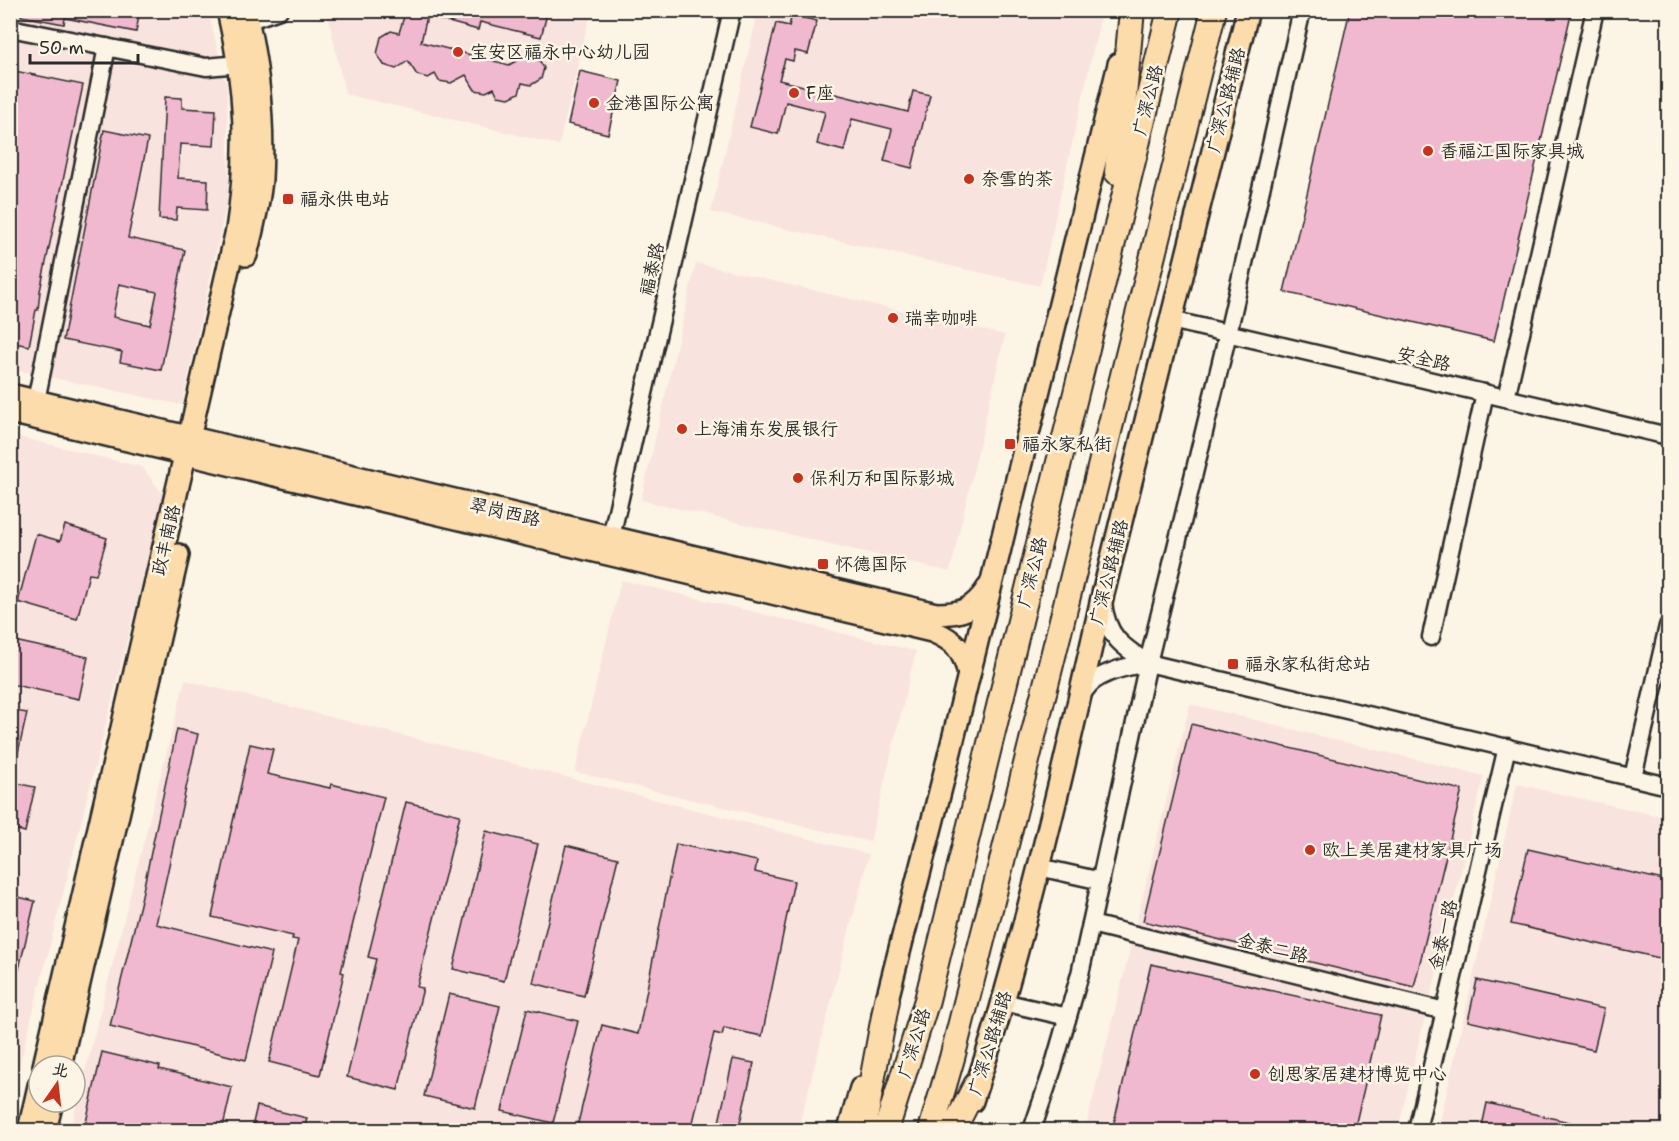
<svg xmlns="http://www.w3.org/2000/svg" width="1679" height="1141" viewBox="0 0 1679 1141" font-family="'Shantell Sans','LXGW WenKai TC',sans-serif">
<rect width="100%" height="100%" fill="#fcf5e5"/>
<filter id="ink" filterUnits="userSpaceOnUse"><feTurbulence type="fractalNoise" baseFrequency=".0167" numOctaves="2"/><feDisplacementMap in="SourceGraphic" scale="12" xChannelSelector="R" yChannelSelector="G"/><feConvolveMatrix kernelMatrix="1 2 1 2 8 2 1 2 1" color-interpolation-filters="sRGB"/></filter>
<g filter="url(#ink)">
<g fill="#f9e3de">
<polygon points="11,11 208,11 227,87 229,193 182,405 11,369"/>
<polygon points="327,11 591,11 559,145 345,94"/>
<polygon points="758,11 1102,11 1040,286 711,212"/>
<polygon points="696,263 1005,335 950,572 641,500"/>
<polygon points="11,435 142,467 164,495 11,1099"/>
<polygon points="621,580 916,651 870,842 575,772"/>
<polygon points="185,680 869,854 798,1130 70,1130"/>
<polygon points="1190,704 1484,776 1431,996 1136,924"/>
<polygon points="1517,784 1668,818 1668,1130 1438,1130"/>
<polygon points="1131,945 1425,1017 1398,1130 1085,1130"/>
</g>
<g fill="#f1b9cf" stroke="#2b2b2b" stroke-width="1.5" fill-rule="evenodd">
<polygon points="22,10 140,10 136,32 65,18 64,24 21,16"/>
<polygon points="406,10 548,10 541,37 480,22 478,30 427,16 421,42 509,65 534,51 544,68 541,79 531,85 522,83 519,93 509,98 498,96 494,88 486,92 475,90 466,75 451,83 439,81 435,74 428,78 417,75 408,61 396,69 384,65 377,54 381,37 391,31 399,33"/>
<polygon points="1350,10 1572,10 1494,341 1284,292"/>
<polygon points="792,15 817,21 808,54 795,51 793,61 785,59 779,80 908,112 913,91 930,95 912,168 884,161 892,129 852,119 844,151 817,144 825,112 786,102 778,134 750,127 776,23 789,26"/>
<polygon points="10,70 83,85 40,291 38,310 36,310 29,346 10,342"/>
<polygon points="580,71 621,81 608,134 568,124"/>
<polygon points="165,97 182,98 182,108 216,110 214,146 180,144 178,178 208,180 207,210 177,208 176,220 159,219"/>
<path d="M104 130 148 139 128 238 185 250 161 370 120 362 122 352 63 340ZM119 284 157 292 150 325 113 317Z"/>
<polygon points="65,525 107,538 96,575 89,574 77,619 18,602 36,534 60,541"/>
<polygon points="10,640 88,657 79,699 10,684"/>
<polygon points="10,710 27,713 15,766 10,765"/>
<polygon points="1191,724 1462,790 1414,987 1143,921"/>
<polygon points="177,729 198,734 156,924 272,953 246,1060 110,1026 141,900"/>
<polygon points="250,744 273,749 267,774 330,788 331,784 384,797 341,972 344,973 320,1075 269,1062 298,940 292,939 293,936 212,917"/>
<polygon points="10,782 35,787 25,832 10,828"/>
<polygon points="406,802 460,815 417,987 423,988 398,1090 347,1077 376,959 368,957"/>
<polygon points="486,831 538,844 504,981 453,969"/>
<polygon points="676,844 757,861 755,872 794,881 762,1036 724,1028 722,1035 714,1033 691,1131 593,1131 577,1127 602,1025 638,1034"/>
<polygon points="566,845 618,858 584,996 533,983"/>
<polygon points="1528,849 1668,881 1668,960 1511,924"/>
<polygon points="14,896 35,901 15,986 10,986 10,910"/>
<polygon points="1151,964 1381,1015 1354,1131 1112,1131"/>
<polygon points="1477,980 1604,1009 1594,1050 1468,1021"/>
<polygon points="449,994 500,1006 475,1108 424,1096"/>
<polygon points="527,1009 578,1021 553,1123 502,1111"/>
<polygon points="102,1052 160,1066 159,1069 232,1087 222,1131 84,1131"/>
<polygon points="733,1059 754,1063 738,1131 717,1131"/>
<polygon points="1487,1103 1587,1126 1587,1131 1481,1131"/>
<polygon points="257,1106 307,1118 304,1131 251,1131"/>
</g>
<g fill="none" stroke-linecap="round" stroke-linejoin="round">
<g stroke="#2b2b2b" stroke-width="21">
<g id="minor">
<polyline points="247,21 279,10"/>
<polyline points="10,28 206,67 239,64"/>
<polyline points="1171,320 1668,436"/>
<polyline points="1506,398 1595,10"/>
<polyline points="36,401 107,47"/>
<polyline points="611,537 732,10"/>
<path d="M1103 603C1107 636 1121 646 1148 663L1668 786"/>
<polyline points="1431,637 1485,393"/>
<path d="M1081 695C1084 692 1087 687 1090 684 1104 671 1129 666 1148 663"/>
<polyline points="1633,777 1668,626"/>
<polyline points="1039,867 1101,881"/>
<polyline points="1091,924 1445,1011"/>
<polyline points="1003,1002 1068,1017"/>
<polyline points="1032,1130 1053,1068 1080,974 1148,663 1228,333 1302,10"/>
<polyline points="1417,1130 1507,747"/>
</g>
</g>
<g stroke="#2b2b2b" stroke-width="26">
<g id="major">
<path d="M245 10C258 65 264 124 261 179 259 205 252 230 246 255"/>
<path d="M10 395 936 614C961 614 974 610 988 588"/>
<path d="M10 412 932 631C956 641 963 650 969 674"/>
<polyline points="883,1015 944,776 1119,64"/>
<path d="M44 1066 237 230C249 153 246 87 228 10"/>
<polyline points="60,1066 178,555"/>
<path d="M972 1101C982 1068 994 1035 1003 1001 1041 868 1072 733 1102 598L1248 10"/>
<polyline points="29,1130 39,1086"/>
<polyline points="45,1130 52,1102"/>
<polyline points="849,1130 861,1088"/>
</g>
</g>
<g stroke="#2b2b2b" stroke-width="28">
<g id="highway">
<polyline points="1117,172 1132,10"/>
<polyline points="863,1130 887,1000"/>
<polyline points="886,1130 927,1000 1170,10"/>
<polyline points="931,1130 952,1058 995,889 1214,10"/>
<polyline points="953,1130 976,1085"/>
</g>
</g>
<use href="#minor" stroke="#fcf5e5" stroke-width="16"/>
<use href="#major" stroke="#fddcac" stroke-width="21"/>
<use href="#highway" stroke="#fddcac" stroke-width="24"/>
</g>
</g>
<g fill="#c8321e" stroke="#fcf5e5" stroke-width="2">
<circle cx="458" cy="52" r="6"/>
<circle cx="794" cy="93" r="6"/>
<circle cx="594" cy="103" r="6"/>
<circle cx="1428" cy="151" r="6"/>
<circle cx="969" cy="179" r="6"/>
<rect x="282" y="193" width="12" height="12" rx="3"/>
<circle cx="893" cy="318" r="6"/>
<circle cx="682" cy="429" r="6"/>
<rect x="1004" y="438" width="12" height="12" rx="3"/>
<circle cx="798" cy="478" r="6"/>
<rect x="817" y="558" width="12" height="12" rx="3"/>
<rect x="1227" y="658" width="12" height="12" rx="3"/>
<circle cx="1310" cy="850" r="6"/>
<circle cx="1255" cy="1074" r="6"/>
</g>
<g text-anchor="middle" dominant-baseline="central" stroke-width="5" stroke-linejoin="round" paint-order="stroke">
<g font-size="18" fill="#2b2b2b" stroke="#fcf5e5" text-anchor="start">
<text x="470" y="52">宝安区福永中心幼儿园</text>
<text x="806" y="93">F座</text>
<text x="606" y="103">金港国际公寓</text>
<text x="1440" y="151">香福江国际家具城</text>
<text x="981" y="179">奈雪的茶</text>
<text x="300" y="199">福永供电站</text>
<text x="905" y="318">瑞幸咖啡</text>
<text x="694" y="429">上海浦东发展银行</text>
<text x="1022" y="444">福永家私街</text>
<text x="810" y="478">保利万和国际影城</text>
<text x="835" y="564">怀德国际</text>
<text x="1245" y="664">福永家私街总站</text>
<text x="1322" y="850">欧上美居建材家具广场</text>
<text x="1267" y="1074">创思家居建材博览中心</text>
</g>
<g font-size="18" fill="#2b2b2b" stroke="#fcf5e5">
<text transform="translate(1148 100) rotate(-76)">广深公路</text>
<text transform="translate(1226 100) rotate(-76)">广深公路辅路</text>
<text transform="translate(652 269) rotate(-77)">福泰路</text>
<text transform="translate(1424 359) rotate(13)">安全路</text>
<text transform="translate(505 512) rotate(13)">翠岗西路</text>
<text transform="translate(166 540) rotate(-77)">政丰南路</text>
<text transform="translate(1032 572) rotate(-76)">广深公路</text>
<text transform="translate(1109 572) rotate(-76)">广深公路辅路</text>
<text transform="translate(1443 935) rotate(-77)">金泰一路</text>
<text transform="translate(1273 948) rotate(14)">金泰二路</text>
<text transform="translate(914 1043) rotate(-73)">广深公路</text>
<text transform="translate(990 1043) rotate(-73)">广深公路辅路</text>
</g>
</g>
<rect width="1679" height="1141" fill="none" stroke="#fcf5e5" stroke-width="36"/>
<rect x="18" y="18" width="1643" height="1105" fill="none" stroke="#2b2b2b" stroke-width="2" filter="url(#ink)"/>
<g transform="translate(57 1084) rotate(14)"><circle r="28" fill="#fcf5e5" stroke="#a8a49b" stroke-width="1.5"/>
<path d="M0-4.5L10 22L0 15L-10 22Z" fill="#c8321e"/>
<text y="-9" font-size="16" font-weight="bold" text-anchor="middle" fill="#2b2b2b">北</text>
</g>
<path d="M30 54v9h108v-9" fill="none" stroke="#2b2b2b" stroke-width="3"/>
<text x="39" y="54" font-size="18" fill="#2b2b2b" stroke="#fcf5e5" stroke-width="4.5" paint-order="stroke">50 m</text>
</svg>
